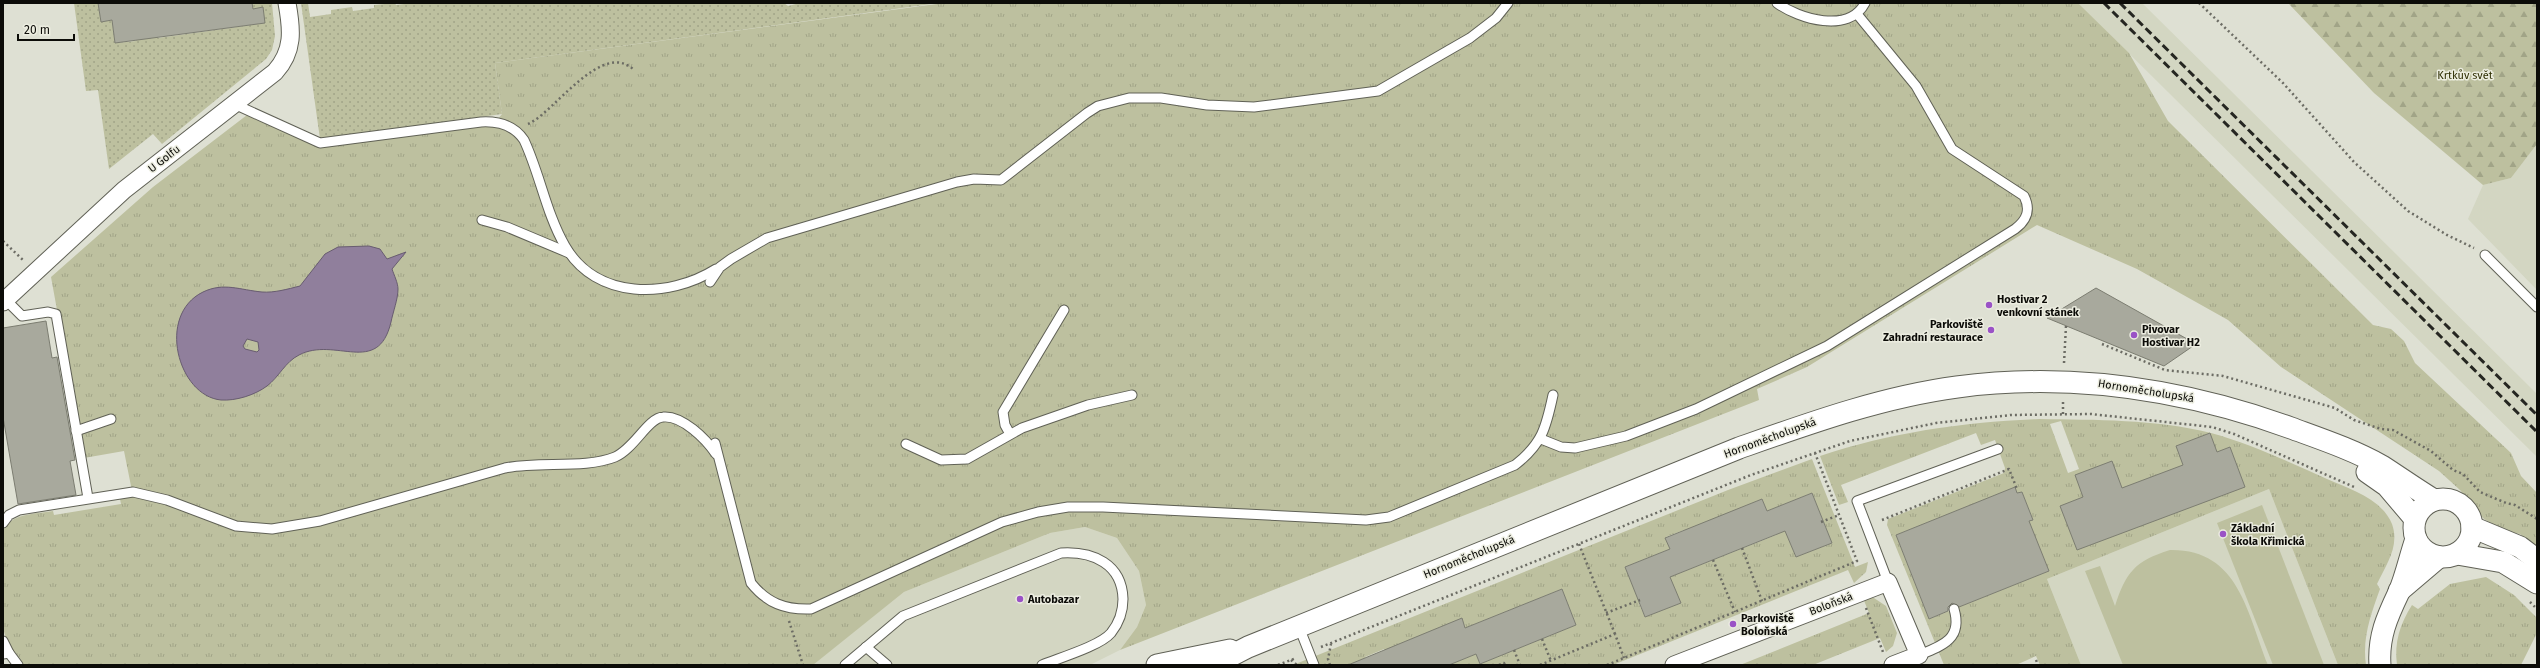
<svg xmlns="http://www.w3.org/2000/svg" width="2540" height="668" viewBox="0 0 2540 668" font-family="'Fira Sans',sans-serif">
<defs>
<pattern id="grass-tufts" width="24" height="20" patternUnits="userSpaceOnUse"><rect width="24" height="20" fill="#bdc09f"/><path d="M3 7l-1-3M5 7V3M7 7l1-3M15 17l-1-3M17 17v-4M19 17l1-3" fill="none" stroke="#a1a487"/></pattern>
<pattern id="forest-firs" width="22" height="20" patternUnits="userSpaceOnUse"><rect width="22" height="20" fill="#bdc09f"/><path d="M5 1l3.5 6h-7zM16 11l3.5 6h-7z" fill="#a1a487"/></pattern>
<pattern id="garden-dots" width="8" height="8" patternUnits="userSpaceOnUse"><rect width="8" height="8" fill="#bdc09f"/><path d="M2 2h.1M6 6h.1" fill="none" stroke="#a1a487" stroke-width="1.8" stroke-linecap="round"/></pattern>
</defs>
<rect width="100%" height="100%" fill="#dee0d3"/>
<g fill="#d3d6c2">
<polygon points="2078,3 2142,3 2399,257 2537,394 2537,457"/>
<polygon points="2537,144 2537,290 2468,219 2483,185 2511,178"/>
<polygon points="2269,489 2338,665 2081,665 2047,579"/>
<polygon points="1085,527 1117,538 1139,571 1146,605 1137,627 1120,650 1090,665 812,665 904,592 1050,533"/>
</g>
<g fill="url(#grass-tufts)" fill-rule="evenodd">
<path d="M944 3H2078L2129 53 2168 121 2373 325 2391 329 2404 341 2415 363 2511 453 2521 476 2537 493V548L2520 534 2504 531 2484 519 2460 490 2439 471 2281 367 2228 320 2137 269 2037 225 1807 367 1757 389 1759 400 1120 650 1137 627 1146 605 1139 571 1117 538 1085 527 1050 533 904 592 813 665H21C12 652 5 641 3 626V532C9 513 36 514 53 511L54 515 121 504 120 499 133 496 124 451 84 458 51 277 153 187 247 115 320 147 494 124 502 114 495 63Z"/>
<path d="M2039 419C2096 420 2155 419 2211 433 2251 444 2289 462 2327 479 2350 489 2382 499 2392 524 2400 546 2386 565 2377 584L2380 589C2371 614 2362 638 2366 665H2338L2269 489 2047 579 2081 665H2040L2036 656 2016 665H1944L1887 525 1888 519 2004 473 2005 468 1995 440 1981 445 1976 433 1841 485 1848 502 1839 505 1820 456C1892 432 1964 422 2039 419ZM2061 421 2079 469 2068 473 2050 424ZM2015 488 2017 493 2022 492 2033 520 2028 521 2049 571 1929 619 1896 535Z"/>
<path d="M1812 459 1855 567 1868 562 1866 572 1854 583 1848 570 1613 665H1449L1476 654 1480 664 1576 625 1562 589 1465 628 1462 619 1385 651 1384 649 1365 657 1368 665H1293L1728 490ZM1812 493 1832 543 1796 557 1788 538 1786 526 1776 535 1680 573 1666 574 1680 603 1645 617 1639 604 1641 603 1625 567 1670 549 1666 537 1684 530 1685 532 1762 499 1767 511Z"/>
<path d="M2486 577 2514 595 2537 618V633L2521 665H2397C2394 642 2400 624 2412 605L2418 609 2450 584Z"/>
<polygon points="1863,598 1874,598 1886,606 1897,633 1893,646 1886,652 1880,638 1813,665 1740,665 1869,613"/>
</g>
<polygon fill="url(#forest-firs)" points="2288,3 2537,3 2537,144 2511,178 2483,185 2374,93"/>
<g fill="#bdc09f">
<polygon points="2262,505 2324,665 2273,665 2217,523"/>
<path d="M2170 550C2239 549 2247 613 2268 665H2123L2085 571 2100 566 2115 606C2126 572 2135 561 2170 550Z"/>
</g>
<g fill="url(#garden-dots)">
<polygon points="74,3 98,3 101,22 112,20 115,43 136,41 136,37 157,34 158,38 264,23 263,8 253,9 252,3 272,3 275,36 272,50 266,59 162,144 153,134 109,169 98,90 86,91"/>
<polygon points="301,3 308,3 310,17 331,14 331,10 352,7 353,11 374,8 374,5 395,3 396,5 412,3 784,3 788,6 800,3 939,3 495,63 502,114 320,139"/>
</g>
<path fill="#907f9c" stroke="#685c70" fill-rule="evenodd" d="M369 246 380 249 387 259 406 252 392 269C394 275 398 283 398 289 398 299 393 312 391 322 378 377 335 336 299 355 285 362 279 377 267 386 255 395 236 401 221 400 178 396 156 315 203 292 224 282 240 290 262 292 274 293 288 289 300 286L325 254 338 247ZM247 339 258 342 259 350 257 352 245 349 243 346Z"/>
<g fill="#a8a99d" stroke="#7c7d71">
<polygon points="98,3 252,3 253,9 263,7 265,23 115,43 112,20 101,22"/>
<polygon points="2096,288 2196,344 2164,366 2047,318"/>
<polygon points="46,321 52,358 57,357 75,460 70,461 76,495 18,504 3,417 3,328"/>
<polygon points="2210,433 2217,452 2230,447 2245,487 2077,550 2060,506 2083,497 2075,475 2112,461 2122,488 2183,465 2176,446"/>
<polygon points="2015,487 2017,493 2022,492 2033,520 2029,521 2049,571 1959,607 1952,603 1948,607 1948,611 1929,619 1896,535"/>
<polygon points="1812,493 1832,543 1796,557 1785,531 1670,577 1681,603 1645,617 1625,567 1670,549 1665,538 1762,499 1767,511"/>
<polygon points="1562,589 1576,625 1480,664 1476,654 1449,665 1348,665 1462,618 1465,628"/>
</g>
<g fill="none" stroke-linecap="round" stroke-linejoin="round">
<g stroke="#606156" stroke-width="11">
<g id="service">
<path d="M1777 3C1799 19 1849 34 1865 3"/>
<path d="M234 104 320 143 481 122C498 121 514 125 524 140 540 174 546 213 565 246 596 300 668 299 716 269"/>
<polyline points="482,220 507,227 569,253"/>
<polyline points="2485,255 2537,307"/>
<polyline points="710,282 720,267 731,259 767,238 957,182 974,179 1001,180 1087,113 1098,106 1129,98 1161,98 1207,105 1254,107 1378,91 1470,38 1496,18 1508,3"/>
<polyline points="6,300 22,316 48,312 56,314 88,498"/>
<polyline points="76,431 111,419"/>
<polyline points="1010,434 1005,425 1003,412 1064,310"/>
<path d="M1541 439 1561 447 1575 448 1626 436 1696 409 1827 346 2015 229C2027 220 2031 210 2024 196L1952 149 1916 86 1857 14"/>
<path d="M715 443 751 583C767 603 785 610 811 609L1002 522 1038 512 1068 507H1103L1366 520 1389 517 1515 465C1542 444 1546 428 1553 395"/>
<polyline points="906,444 941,460 967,459 1022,428 1088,405 1132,395"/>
<path d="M3 523 9 515 19 510 133 492 167 500 236 526 272 529 320 521 505 468C539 461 585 469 615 457 634 449 648 418 663 417 682 415 706 439 716 454"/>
<polyline points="1888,582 1857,501 1998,449"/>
<polyline points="1299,627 1314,665"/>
<polyline points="3,641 9,653"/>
<polyline points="866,647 887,665"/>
<polyline points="3,654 9,653 18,665"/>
<path d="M1919 655C1942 646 1963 639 1954 609"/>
<path d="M845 665 903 616 1061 553C1093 551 1122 564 1123 599 1123 611 1119 623 1111 633 1100 646 1059 658 1042 665"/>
</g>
</g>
<g stroke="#606156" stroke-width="19">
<g id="minor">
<path d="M3 302 124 190 275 72C294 51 292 30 287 3"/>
<polyline points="1674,665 1888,582 1919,655 1893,665"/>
</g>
</g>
<g stroke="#606156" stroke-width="23">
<g id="tertiary">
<polyline points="2367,472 2387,486 2415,519"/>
<circle cx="2443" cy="528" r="29"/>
<polyline points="2472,527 2520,547 2537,560"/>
<polyline points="2457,554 2503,562 2537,583"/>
<polyline points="2399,591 2439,557"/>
<polyline points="1157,665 1230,650"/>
<path d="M1213 665 1248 647 1739 448C1810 423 1882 397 1957 387 2071 372 2183 389 2291 428 2321 439 2354 450 2382 466 2399 477 2416 489 2434 500"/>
<path d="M2380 665C2378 637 2387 617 2399 592 2406 576 2410 556 2416 539"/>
</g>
</g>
<g stroke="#6c6c64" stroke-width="2.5" stroke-dasharray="2 3" stroke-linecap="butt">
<polyline points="2199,3 2283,83 2354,162 2408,211 2447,235 2474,248"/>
<path d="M528 124C554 113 602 39 634 70"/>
<polyline points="3,241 23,260"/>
<polyline points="2102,344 2165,370 2223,376 2335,408 2354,420 2381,429 2393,430 2431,451 2453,470 2463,474 2480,492 2506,503 2515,505 2537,519"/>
<polyline points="2064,363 2066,326"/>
<polyline points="2063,414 2063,402"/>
<polyline points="1882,520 2009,469 2017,489"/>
<polyline points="1821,522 1839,515"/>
<polyline points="1579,544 1615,634"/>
<polyline points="1742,548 1762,601"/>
<polyline points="1713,560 1735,612"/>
<polyline points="2530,602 2537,609"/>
<polyline points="1866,608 1883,652"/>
<polyline points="1606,613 1640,600"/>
<polyline points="789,621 803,665"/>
<polyline points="1542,639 1551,661"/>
<polyline points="1321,647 1751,475 1850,441 1936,423 2011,415 2091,414 2212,427 2234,434 2354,487"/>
<polyline points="1514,650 1520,665"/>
<polyline points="1291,660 1297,665"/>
<polyline points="2036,660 2038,665"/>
<polyline points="1278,665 1296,658"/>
<polyline points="1330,665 1328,659 1331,644"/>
<polyline points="1499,665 1504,663 1505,665"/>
<polyline points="1540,665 1615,634 1624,658"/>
<polyline points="1607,665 1857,561 1815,453"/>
</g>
<use href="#service" stroke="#fff" stroke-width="9"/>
<use href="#minor" stroke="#fff" stroke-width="17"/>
<use href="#tertiary" stroke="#fff" stroke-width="21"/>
<g stroke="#252621" stroke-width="3" stroke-dasharray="8 4" stroke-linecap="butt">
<polyline points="2104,3 2537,432"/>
<polyline points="2120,3 2537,415"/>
</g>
</g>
<g fill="#9a52c6" stroke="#ecede0" stroke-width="1.5">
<circle cx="1989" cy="305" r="4"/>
<circle cx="1991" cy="330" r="4"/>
<circle cx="2134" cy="335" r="4"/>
<circle cx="2223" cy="534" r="4"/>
<circle cx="1020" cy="599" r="4"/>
<circle cx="1733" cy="624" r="4"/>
</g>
<g text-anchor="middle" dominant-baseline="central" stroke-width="3" stroke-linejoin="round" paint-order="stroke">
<g font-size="11" fill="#2e2f03" stroke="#ecede0">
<text x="2465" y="75">Krtkův svět</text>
</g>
<g font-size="11" fill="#0c0c08" stroke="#ecede0">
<text transform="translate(164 159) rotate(-38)">U Golfu</text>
<text transform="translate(2146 391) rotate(9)">Hornoměcholupská</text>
<text transform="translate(1770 438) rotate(-20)">Hornoměcholupská</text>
<text transform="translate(1469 557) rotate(-22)">Hornoměcholupská</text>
<text transform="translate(1831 604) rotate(-21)">Boloňská</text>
</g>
<g font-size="11" font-weight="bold" fill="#0c0c08" stroke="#ecede0" text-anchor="start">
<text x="1997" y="299">Hostivar 2<tspan x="1997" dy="13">venkovní stánek</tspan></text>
<text x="1983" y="324" text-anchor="end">Parkoviště<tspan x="1983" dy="13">Zahradní restaurace</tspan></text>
<text x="2142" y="329">Pivovar<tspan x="2142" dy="13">Hostivar H2</tspan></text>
<text x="2231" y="528">Základní<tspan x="2231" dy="13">škola Křimická</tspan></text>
<text x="1028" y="599">Autobazar</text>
<text x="1741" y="618">Parkoviště<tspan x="1741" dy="13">Boloňská</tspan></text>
</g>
</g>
<rect width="2540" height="668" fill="none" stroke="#0c0c08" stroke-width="8"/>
<path d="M18 34v6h56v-6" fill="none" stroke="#0c0c08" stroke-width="2"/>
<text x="24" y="34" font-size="12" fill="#0c0c08" stroke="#ecede0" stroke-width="3" paint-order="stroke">20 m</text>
</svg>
